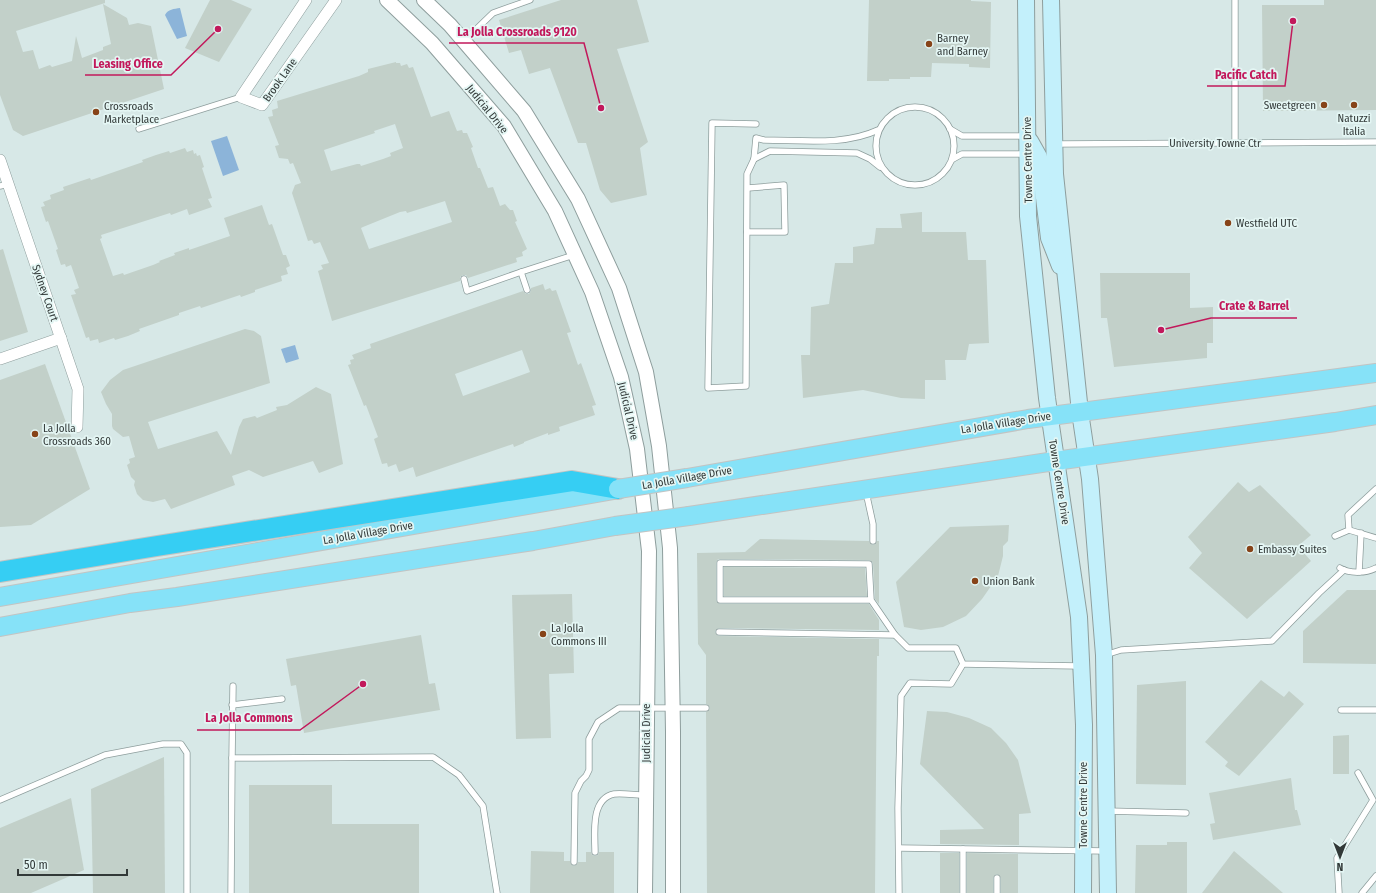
<svg xmlns="http://www.w3.org/2000/svg" width="1376" height="893" viewBox="0 0 1376 893" font-family="'Fira Sans Condensed',sans-serif">
<rect width="100%" height="100%" fill="#d7e8e7"/>
<g fill="#8cb4d9">
<path d="M180 8 187 36 177 39 165 15C168 9 174 9 180 8Z"/>
<polygon points="227,136 239,170 223,176 211,141"/>
<polygon points="295,345 299,359 286,363 281,349"/>
</g>
<g fill="#c2d0c9" fill-rule="evenodd">
<polygon points="0,0 105,0 105,3 16,31 23,52 33,50 39,69 50,65 52,67 72,61 76,36 82,58 103,50 103,47 111,44 103,4 127,18 129,25 138,23 151,26 164,89 23,136 13,130 0,95"/>
<polygon points="210,0 231,0 252,9 219,62 185,48"/>
<polygon points="561,0 637,0 649,42 617,49 648,142 640,148 647,195 611,203 600,190 586,143 578,143 550,68 529,74 521,50 509,53 499,20"/>
<polygon points="869,0 971,0 971,1 991,2 990,68 969,67 969,64 932,63 931,77 910,77 910,79 889,79 889,81 867,81"/>
<polygon points="1324,0 1376,0 1376,110 1263,111 1262,5 1324,5"/>
<path d="M396 62V63H400L401 66 407 64 409 68 413 67 431 117 449 111 457 131 462 130 463 133H467L473 147 471 148 478 168H480L488 188 493 187 500 206 505 204 510 210H513L517 221 515 222 527 249 522 252 523 256 516 258 517 262 468 278 466 275H463L460 277V281L332 321 318 271 323 269 321 265 329 263 320 242 314 244 312 240 308 241 292 193 295 185 301 183 293 163 290 164 288 159 279 158 275 146 279 145 268 117 273 116 272 110 278 108 277 101 359 76 368 72V69ZM395 124 403 148 390 153 391 156 383 159 361 166 360 164H357L331 171 324 150 375 133 374 131ZM445 201 452 222 369 249 361 228 363 227 400 212 406 211 407 213Z"/>
<polygon points="185,148 187,152 193,150 194,154 196,153 197,156 200,155 204,167 202,168 212,198 208,199 212,207 189,215 187,209 171,215 170,213 101,235 102,238 100,239 113,276 123,273 124,275 153,265 160,262 159,261 175,255 174,253 189,248 189,250 230,236 224,218 262,205 269,225 272,224 283,255 286,255 290,266 286,268 288,274 281,276 282,281 255,290 255,292 241,297 240,295 201,308 200,306 179,313 179,315 139,329 140,331 128,336 115,340 114,338 99,343 98,339 90,341 89,337 86,338 71,295 76,294 74,290 79,288 71,265 66,267 65,264 61,265 56,250 58,249 48,221 46,222 41,207 45,206 43,202 51,199 50,195 64,190 63,187 90,178 91,180 143,162 142,160 156,155 169,151 170,153"/>
<polygon points="922,212 922,232 966,232 968,260 986,260 989,343 969,344 966,360 945,360 946,380 925,380 925,399 901,398 863,390 803,398 801,355 810,355 811,307 829,304 835,263 853,263 853,247 874,244 876,228 902,228 900,214"/>
<polygon points="3,249 28,332 0,341 0,250"/>
<polygon points="1100,273 1190,273 1190,308 1213,307 1213,343 1207,343 1207,358 1114,367 1107,318 1101,318"/>
<path d="M543 284 545 290 550 288 552 291 556 290 571 332 567 333 578 365 581 363 596 405 592 406 595 415 559 427 560 431 548 435V433L524 442V443L514 447 513 444 416 477 413 467 399 472 396 464 388 467 387 463 382 464 374 439 378 437 366 405 364 406 348 365 351 364 350 360 354 359 352 355 371 348 370 344 523 291 526 294H529L531 291V288ZM522 350 530 372 463 396 455 374Z"/>
<polygon points="245,329 254,331 261,336 270,383 148,422 158,449 217,431 231,455 239,427 243,419 255,416 257,418 277,410 276,407 287,405 316,387 331,394 343,464 319,473 313,461 263,477 249,470 232,476 235,485 171,509 165,499 153,502 143,500 137,494 134,485 135,481 131,477 127,465 130,463 129,459 135,457 129,436 123,437 113,429 112,426 112,414 106,404 101,392 110,380 123,370"/>
<polygon points="45,364 90,489 31,525 0,527 0,380"/>
<polygon points="1238,482 1249,492 1260,485 1311,535 1298,546 1311,561 1247,619 1189,568 1202,553 1188,537"/>
<polygon points="1009,525 1008,541 1003,546 1003,556 998,576 982,599 966,616 943,627 921,630 904,627 896,582 950,527"/>
<polygon points="760,539 869,541 870,543 873,545 875,544 877,541 879,541 879,604 875,599 873,563 871,561 869,560 718,559 716,563 716,600 717,602 720,604 869,604 879,620 879,630 719,628 716,630 715,632 717,635 719,636 879,639 879,656 877,656 875,893 707,893 706,712 709,710 710,708 708,705 706,704 706,655 698,644 697,553 745,552"/>
<polygon points="724,567 865,568 867,596 724,596"/>
<polygon points="1347,590 1376,590 1376,664 1303,663 1303,631"/>
<polygon points="572,594 574,673 549,674 551,738 516,739 512,595"/>
<polygon points="421,635 429,684 435,683 440,710 304,733 296,685 291,686 286,659"/>
<polygon points="1261,680 1284,697 1289,691 1304,704 1239,776 1225,766 1228,762 1205,742"/>
<polygon points="1186,681 1186,785 1136,784 1137,685"/>
<polygon points="927,711 947,712 969,718 991,728 1006,743 1018,760 1031,813 1019,814 1019,845 940,844 940,830 984,829 920,764"/>
<polygon points="1349,735 1349,774 1333,774 1333,736"/>
<polygon points="164,757 165,893 93,893 91,789"/>
<polygon points="1291,778 1295,810 1297,810 1301,825 1213,840 1210,824 1215,823 1209,793"/>
<polygon points="249,785 332,785 332,824 419,824 419,893 249,893"/>
<polygon points="71,798 84,870 31,893 0,893 0,828"/>
<polygon points="1167,842 1187,842 1187,893 1135,893 1136,845 1167,845"/>
<polygon points="531,851 564,852 564,861 570,861 571,864 574,866 577,864 578,862 586,862 586,852 591,852 592,855 595,856 598,855 599,852 614,852 614,893 530,893"/>
<polygon points="1234,851 1283,893 1202,893"/>
<rect x="940" y="853" width="19" height="40"/>
<polygon points="967,853 1018,854 1018,893 1001,893 1001,878 997,874 995,875 993,878 993,893 967,893"/>
</g>
<g fill="none" stroke-linecap="round" stroke-linejoin="round">
<g stroke="#8e9e9d" stroke-width="7">
<g id="service">
<polyline points="1235,0 1235,143"/>
<polyline points="464,41 493,13 530,0"/>
<circle cx="915" cy="146" r="39"/>
<path d="M756 124 712 123 708 388 746 386 747 174 754 159 756 138 764 140C801 140 844 146 878 130"/>
<polyline points="139,129 241,97"/>
<polyline points="950,129 962,136 1027,136"/>
<polyline points="1056,144 1376,142"/>
<polyline points="754,159 770,151 857,153 870,159 880,167"/>
<polyline points="953,159 962,154 1025,154"/>
<polyline points="0,186 8,184"/>
<polyline points="747,232 785,232 784,185 748,188"/>
<polyline points="464,279 467,291 521,272"/>
<polyline points="527,290 521,272 574,255"/>
<polyline points="866,492 873,524 873,541"/>
<polyline points="1349,530 1376,538"/>
<polyline points="1335,536 1349,530 1348,515 1376,489"/>
<path d="M1340 568C1350 574 1367 573 1376 568"/>
<polyline points="1359,572 1361,533"/>
<polyline points="871,600 720,600 720,563 869,564 871,600 895,635"/>
<polyline points="719,632 895,635 908,648 956,648 963,664 1080,666"/>
<polyline points="1105,655 1121,650 1272,641 1319,593 1344,570"/>
<polyline points="232,705 282,699"/>
<polyline points="1341,710 1376,710"/>
<polyline points="232,758 233,686"/>
<polyline points="0,800 105,755 163,744 181,744 187,753 187,893"/>
<polyline points="1107,811 1186,813"/>
<polyline points="899,848 1106,851"/>
<polyline points="963,849 963,893"/>
<path d="M595 852C595 834 590 799 614 794 623 793 636 795 645 795"/>
<polyline points="574,862 575,793 581,781 586,776 589,770 589,739 598,722 619,708 706,708"/>
<polyline points="997,878 997,893"/>
<polyline points="231,893 232,758 433,757 459,775 483,806 497,893"/>
<polyline points="899,893 898,808 901,696 910,683 951,684 963,664"/>
<polyline points="1339,893 1337,858 1373,800 1358,773"/>
<polyline points="1362,893 1376,876"/>
</g>
</g>
<g stroke="#8e9e9d" stroke-width="12">
<g id="minor">
<polyline points="306,0 241,97 262,105 336,0"/>
<polyline points="0,160 78,389 77,427"/>
<polyline points="0,359 61,338"/>
</g>
</g>
<g stroke="#8e9e9d" stroke-width="16">
<g id="tertiary">
<polyline points="387,0 432,43 504,126 555,211 592,292 621,377 637,449 649,551 645,893"/>
<polyline points="424,0 450,25 524,111 578,199 619,288 646,372 659,446 670,548 673,732 673,893"/>
</g>
</g>
<g stroke="#8e9e9d" stroke-width="18">
<g id="secondary">
<polyline points="1026,0 1028,216 1047,398 1079,617 1084,725 1083,893"/>
<polyline points="1051,0 1055,174 1080,412 1090,479 1104,655 1108,893"/>
<polyline points="1030,141 1039,157 1049,238 1060,266"/>
</g>
</g>
<g stroke="#c2c4c3" stroke-width="20">
<g id="primary">
<polyline points="687,478 1028,419 1376,373"/>
<polyline points="689,516 1055,461 1335,422 1376,415"/>
<polyline points="0,597 614,490"/>
<polyline points="0,627 130,603 177,597 533,541 615,526"/>
</g>
</g>
<g stroke="#c2c4c3" stroke-width="22">
<polyline id="motorway" points="0,572 157,546 572,481 618,489"/>
</g>
<use href="#service" stroke="#fff" stroke-width="5.5"/>
<use href="#minor" stroke="#fff" stroke-width="11"/>
<use href="#tertiary" stroke="#fff" stroke-width="14"/>
<use href="#secondary" stroke="#c3f0fb" stroke-width="16"/>
<use href="#primary" stroke="#86e2f8" stroke-width="18"/>
<use href="#motorway" stroke="#36cef3" stroke-width="20"/>
<g stroke="#c2c4c3" stroke-width="20" stroke-linecap="butt">
<g id="primary-bridge">
<polyline points="618,489 687,478"/>
<polyline points="615,526 689,516"/>
</g>
</g>
<use href="#primary-bridge" stroke="#86e2f8" stroke-width="18"/>
</g>
<g fill="#874318" stroke="#e4f6f4" stroke-width="1.5">
<circle cx="929" cy="44" r="4"/>
<circle cx="1324" cy="105" r="4"/>
<circle cx="1354" cy="105" r="4"/>
<circle cx="96" cy="112" r="4"/>
<circle cx="1228" cy="223" r="4"/>
<circle cx="35" cy="434" r="4"/>
<circle cx="1250" cy="549" r="4"/>
<circle cx="975" cy="581" r="4"/>
<circle cx="543" cy="634" r="4"/>
</g>
<g text-anchor="middle" dominant-baseline="central" stroke-width="3.5" stroke-linejoin="round" paint-order="stroke">
<g font-size="11" fill="#323938" stroke="#e4f6f4" text-anchor="start">
<text x="937" y="38">Barney<tspan x="937" dy="13">and Barney</tspan></text>
<text x="1316" y="105" text-anchor="end">Sweetgreen</text>
<text x="104" y="106">Crossroads<tspan x="104" dy="13">Marketplace</tspan></text>
<text x="1354" y="118" text-anchor="middle">Natuzzi<tspan x="1354" dy="13">Italia</tspan></text>
<text x="1236" y="223">Westfield UTC</text>
<text x="43" y="428">La Jolla<tspan x="43" dy="13">Crossroads 360</tspan></text>
<text x="1258" y="549">Embassy Suites</text>
<text x="983" y="581">Union Bank</text>
<text x="551" y="628">La Jolla<tspan x="551" dy="13">Commons III</tspan></text>
</g>
<g font-size="11" fill="#323938" stroke="#e4f6f4">
<text transform="translate(280 80) rotate(-55)">Brook Lane</text>
<text transform="translate(487 109) rotate(51)">Judicial Drive</text>
<text x="1215" y="143">University Towne Ctr</text>
<text transform="translate(1028 160) rotate(-91)">Towne Centre Drive</text>
<text transform="translate(45 293) rotate(71)">Sydney Court</text>
<text transform="translate(628 411) rotate(77)">Judicial Drive</text>
<text transform="translate(1006 423) rotate(-9)">La Jolla Village Drive</text>
<text transform="translate(687 478) rotate(-10)">La Jolla Village Drive</text>
<text transform="translate(1059 482) rotate(81)">Towne Centre Drive</text>
<text transform="translate(368 533) rotate(-10)">La Jolla Village Drive</text>
<text transform="translate(646 733) rotate(-90)">Judicial Drive</text>
<text transform="translate(1083 805) rotate(-90)">Towne Centre Drive</text>
</g>
</g>
<path fill="none" stroke="#c2185b" stroke-width="1.5" d="M601 108L584 43H449M218 29L171 75H85M1293 21L1285 86H1207M1161 330L1211 318H1297M363 684L300 730H197"/>
<g fill="#c2185b" stroke="#e4f6f4" stroke-width="1.5">
<circle cx="601" cy="108" r="4"/>
<circle cx="218" cy="29" r="4"/>
<circle cx="1293" cy="21" r="4"/>
<circle cx="1161" cy="330" r="4"/>
<circle cx="363" cy="684" r="4"/>
</g>
<g font-size="12" text-anchor="middle" font-weight="bold" fill="#c2185b" stroke="#e4f6f4" stroke-width="3.5" stroke-linejoin="round" paint-order="stroke">
<text x="517" y="36">La Jolla Crossroads 9120</text>
<text x="128" y="68">Leasing Office</text>
<text x="1246" y="79">Pacific Catch</text>
<text x="1254" y="310">Crate &amp; Barrel</text>
<text x="249" y="722">La Jolla Commons</text>
</g>
<g transform="translate(1340 857) rotate(180)" stroke="#e4f6f4" stroke-width="3" paint-order="stroke">
<path d="M0-3L7 15L0 10L-7 15Z" fill="#323938"/>
<text y="-6" font-size="11" font-weight="bold" text-anchor="middle" fill="#323938">N</text>
</g>
<path d="M18 869v6h109v-6" fill="none" stroke="#323938" stroke-width="2"/>
<text x="24" y="869" font-size="12" fill="#323938" stroke="#e4f6f4" stroke-width="3" paint-order="stroke">50 m</text>
</svg>
